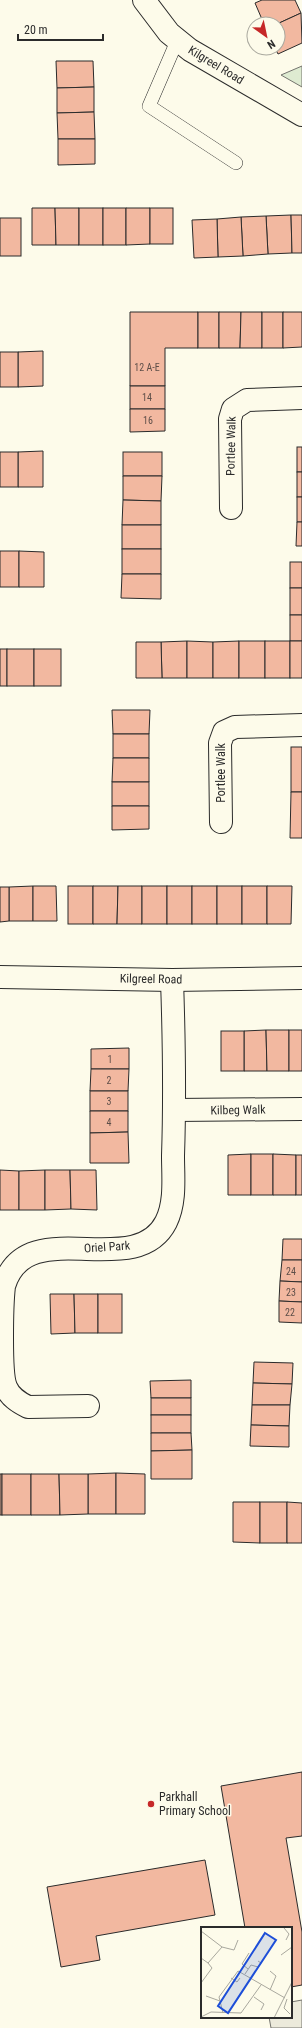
<svg xmlns="http://www.w3.org/2000/svg" width="302" height="2028" viewBox="0 0 302 2028" font-family="'Roboto Condensed',sans-serif">
<rect width="100%" height="100%" fill="#fdfbea"/>
<polygon fill="#deebd1" stroke="#74746e" points="302,66 302,87 281,75"/>
<polygon fill="#eceadb" stroke="#74746e" points="302,2000 302,2028 271,2028 269,2017 291,2017 291,2002"/>
<g fill="#f2b8a0" stroke="#2b2b2b">
<polygon points="262,0 295,0 301,13 277,24 264,24 255,3"/>
<polygon points="301,13 302,43 278,54 275,48 278,48 277,24"/>
<polygon points="56,61 93,61 94,87 57,88"/>
<polygon points="94,87 94,112 57,113 57,88"/>
<polygon points="94,112 95,139 58,139 57,113"/>
<polygon points="58,139 95,139 95,164 58,165"/>
<polygon points="32,208 55,208 56,245 32,245"/>
<polygon points="55,208 79,208 79,245 56,245"/>
<rect x="79" y="208" width="24" height="37"/>
<rect x="103" y="208" width="23" height="37"/>
<polygon points="126,208 150,208 150,244 126,245"/>
<rect x="150" y="208" width="23" height="36"/>
<polygon points="291,215 292,253 268,254 266,216"/>
<polygon points="291,215 302,215 302,253 292,253"/>
<polygon points="266,216 268,254 243,256 241,217"/>
<polygon points="241,217 243,256 218,257 217,219"/>
<rect x="0" y="218" width="21" height="38"/>
<polygon points="217,219 218,257 194,258 192,220"/>
<polygon points="130,312 198,312 198,348 165,348 165,386 130,386"/>
<rect x="198" y="312" width="21" height="36"/>
<polygon points="219,312 241,312 240,348 219,348"/>
<polygon points="241,312 262,312 262,348 240,348"/>
<rect x="262" y="312" width="21" height="36"/>
<polygon points="283,312 302,312 302,347 283,348"/>
<polygon points="43,351 43,386 18,387 18,352"/>
<rect x="0" y="352" width="18" height="35"/>
<rect x="130" y="386" width="35" height="23"/>
<polygon points="130,409 165,409 165,431 130,432"/>
<rect x="297" y="447" width="5" height="25"/>
<polygon points="43,451 43,487 18,487 18,452"/>
<rect x="0" y="452" width="18" height="35"/>
<rect x="123" y="452" width="39" height="24"/>
<rect x="297" y="472" width="5" height="25"/>
<polygon points="123,476 162,476 161,501 123,500"/>
<rect x="297" y="497" width="5" height="25"/>
<polygon points="123,500 161,501 161,525 122,525"/>
<polygon points="297,522 302,522 302,546 296,546"/>
<rect x="122" y="525" width="39" height="24"/>
<rect x="122" y="549" width="39" height="25"/>
<rect x="0" y="551" width="19" height="36"/>
<polygon points="19,551 44,552 44,587 19,587"/>
<rect x="290" y="562" width="12" height="26"/>
<polygon points="122,574 161,574 161,599 121,598"/>
<rect x="290" y="588" width="12" height="27"/>
<rect x="290" y="615" width="12" height="26"/>
<polygon points="187,641 187,678 162,678 161,642"/>
<polygon points="187,641 213,642 213,678 187,678"/>
<polygon points="239,641 239,678 213,678 213,642"/>
<rect x="239" y="641" width="26" height="37"/>
<rect x="265" y="641" width="25" height="37"/>
<rect x="290" y="641" width="12" height="37"/>
<polygon points="136,642 161,642 162,678 136,678"/>
<rect x="0" y="649" width="7" height="37"/>
<rect x="7" y="649" width="27" height="37"/>
<rect x="34" y="649" width="27" height="37"/>
<polygon points="112,710 150,710 149,734 113,734"/>
<rect x="113" y="734" width="36" height="24"/>
<rect x="291" y="747" width="11" height="45"/>
<polygon points="113,758 149,758 149,782 112,782"/>
<rect x="112" y="782" width="37" height="24"/>
<polygon points="291,792 302,792 302,838 290,838"/>
<polygon points="112,806 149,806 149,829 112,830"/>
<polygon points="33,886 33,921 9,921 9,887"/>
<polygon points="33,886 56,886 57,921 33,921"/>
<rect x="68" y="886" width="25" height="38"/>
<polygon points="93,886 118,886 117,924 93,924"/>
<polygon points="118,886 142,886 142,924 117,924"/>
<rect x="142" y="886" width="25" height="38"/>
<rect x="167" y="886" width="25" height="38"/>
<rect x="192" y="886" width="25" height="38"/>
<rect x="217" y="886" width="25" height="38"/>
<rect x="242" y="886" width="25" height="38"/>
<polygon points="267,886 292,886 291,924 267,924"/>
<polygon points="0,887 9,887 9,921 0,922"/>
<polygon points="266,1030 267,1071 244,1071 244,1031"/>
<polygon points="266,1030 289,1030 289,1071 267,1071"/>
<rect x="289" y="1030" width="13" height="41"/>
<rect x="221" y="1031" width="23" height="40"/>
<polygon points="129,1048 129,1069 91,1069 91,1049"/>
<polygon points="91,1069 129,1069 128,1091 90,1091"/>
<rect x="90" y="1091" width="38" height="20"/>
<polygon points="90,1111 128,1111 128,1132 90,1133"/>
<polygon points="128,1132 129,1163 90,1163 90,1133"/>
<polygon points="251,1154 251,1195 228,1195 228,1155"/>
<rect x="251" y="1154" width="22" height="41"/>
<polygon points="273,1154 296,1155 296,1195 273,1195"/>
<rect x="296" y="1155" width="6" height="40"/>
<polygon points="0,1170 19,1171 19,1210 0,1210"/>
<polygon points="45,1170 45,1210 19,1210 19,1171"/>
<polygon points="45,1170 70,1170 71,1209 45,1210"/>
<polygon points="70,1170 96,1170 97,1210 71,1209"/>
<polygon points="283,1239 302,1239 302,1260 282,1260"/>
<polygon points="282,1260 302,1260 302,1282 280,1281"/>
<polygon points="280,1281 302,1282 302,1302 279,1301"/>
<polygon points="50,1294 74,1294 75,1333 51,1334"/>
<polygon points="74,1294 98,1294 98,1333 75,1333"/>
<rect x="98" y="1294" width="24" height="39"/>
<polygon points="279,1301 302,1302 302,1323 279,1322"/>
<polygon points="254,1362 293,1363 292,1384 253,1383"/>
<polygon points="191,1380 191,1398 151,1398 150,1381"/>
<polygon points="253,1383 292,1384 290,1405 252,1405"/>
<rect x="151" y="1398" width="40" height="17"/>
<polygon points="252,1405 290,1405 289,1426 251,1425"/>
<rect x="151" y="1415" width="40" height="18"/>
<polygon points="251,1425 289,1426 289,1447 250,1446"/>
<polygon points="151,1433 191,1433 192,1450 151,1451"/>
<polygon points="192,1450 192,1479 151,1479 151,1451"/>
<polygon points="116,1473 116,1514 88,1514 88,1474"/>
<polygon points="116,1473 145,1474 145,1514 116,1514"/>
<rect x="0" y="1474" width="2" height="41"/>
<rect x="2" y="1474" width="29" height="41"/>
<polygon points="31,1474 59,1474 60,1515 31,1515"/>
<polygon points="59,1474 88,1474 88,1514 60,1515"/>
<polygon points="233,1502 260,1502 260,1543 233,1542"/>
<rect x="260" y="1502" width="27" height="41"/>
<polygon points="287,1502 302,1503 302,1543 287,1543"/>
<polygon points="302,1772 302,1836 286,1838 302,1932 302,1985 291,1987 291,1928 245,1928 221,1786"/>
<polygon points="205,1860 215,1915 96,1936 100,1960 61,1967 47,1887"/>
</g>
<g fill="none" stroke-linecap="round" stroke-linejoin="round">
<g stroke="#2b2b2b" stroke-width="14">
<polyline id="lane" points="177,41 149,106 236,163"/>
</g>
<g stroke="#2b2b2b" stroke-width="24">
<g id="street">
<polyline points="144,0 169,33 190,50 302,115"/>
<polyline points="231,508 230,419 233,409 247,400 302,398"/>
<polyline points="221,822 220,743 224,732 235,727 302,725"/>
<polyline points="0,977 172,980 302,978"/>
<polyline points="175,1110 302,1109"/>
<path d="M88 1406 28 1407C18 1402 10 1397 6 1387 0 1373 2 1303 4 1286 26 1211 135 1283 166 1222 176 1202 173 1177 173 1156 175 1097 174 1038 172 980"/>
</g>
</g>
<use href="#lane" stroke="#fdfbea" stroke-width="13"/>
<use href="#street" stroke="#fdfbea" stroke-width="22"/>
</g>
<circle fill="#c62828" stroke="#fdfbea" stroke-width="1.5" cx="151" cy="1804" r="4"/>
<g text-anchor="middle" dominant-baseline="central" stroke-width="3" stroke-linejoin="round" paint-order="stroke">
<g font-size="10" fill="#5d4e48">
<text x="147" y="367">12 A-E</text>
<text x="147" y="397">14</text>
<text x="148" y="420">16</text>
<text x="110" y="1059">1</text>
<text x="109" y="1080">2</text>
<text x="109" y="1101">3</text>
<text x="109" y="1122">4</text>
<text x="291" y="1271">24</text>
<text x="291" y="1292">23</text>
<text x="290" y="1312">22</text>
</g>
<g font-size="12" fill="#2b2b2b" stroke="#fdfbea">
<text transform="translate(216 65) rotate(31)">Kilgreel Road</text>
<text transform="translate(231 446) rotate(-89)">Portlee Walk</text>
<text transform="translate(221 773) rotate(-90)">Portlee Walk</text>
<text transform="translate(151 979) rotate(1)">Kilgreel Road</text>
<text transform="translate(238 1110) rotate(-1)">Kilbeg Walk</text>
<text transform="translate(107 1247) rotate(-4)">Oriel Park</text>
</g>
<g font-size="12" fill="#2b2b2b" stroke="#fdfbea" text-anchor="start">
<text x="159" y="1797">Parkhall<tspan x="159" dy="14">Primary School</tspan></text>
</g>
</g>
<g transform="translate(201 1927)">
<rect width="91" height="91" fill="#fdfbea"/>
<path fill="none" stroke="#a9a89e" stroke-width="1" d="M83 1 88 7 85 13M0 4 21 20 7 36 0 31M21 20 33 23 37 13M80 28 91 20M47 42 41 37 48 26M69 44 75 49 69 63M44 47 50 38 57 40 60 36 57 34M30 51 36 55 39 51M0 56 11 41 7 36M5 69 19 74M53 70 63 77 60 83M86 72 83 81 89 87M22 86 18 70 37 44 84 71M0 90 10 85 40 86 60 58M73 91 91 55"/>
<path fill="#1d4ed8" fill-opacity="0.15" stroke="#1d4ed8" stroke-width="2" d="M64 6 75 13 27 86 17 79Z"/>
<rect width="91" height="91" fill="none" stroke="#2b2b2b" stroke-width="2"/>
</g>
<g transform="translate(266 36) rotate(147)"><circle r="19" fill="#fdfbea" stroke="#a9a89e"/>
<path d="M0-3L7 15L0 10L-7 15Z" fill="#c62828"/>
<text y="-6" font-size="11" font-weight="bold" text-anchor="middle" fill="#2b2b2b">N</text>
</g>
<path d="M18 34v6h85v-6" fill="none" stroke="#2b2b2b" stroke-width="2"/>
<text x="24" y="34" font-size="12" fill="#2b2b2b" stroke="#fdfbea" stroke-width="3" paint-order="stroke">20 m</text>
</svg>
